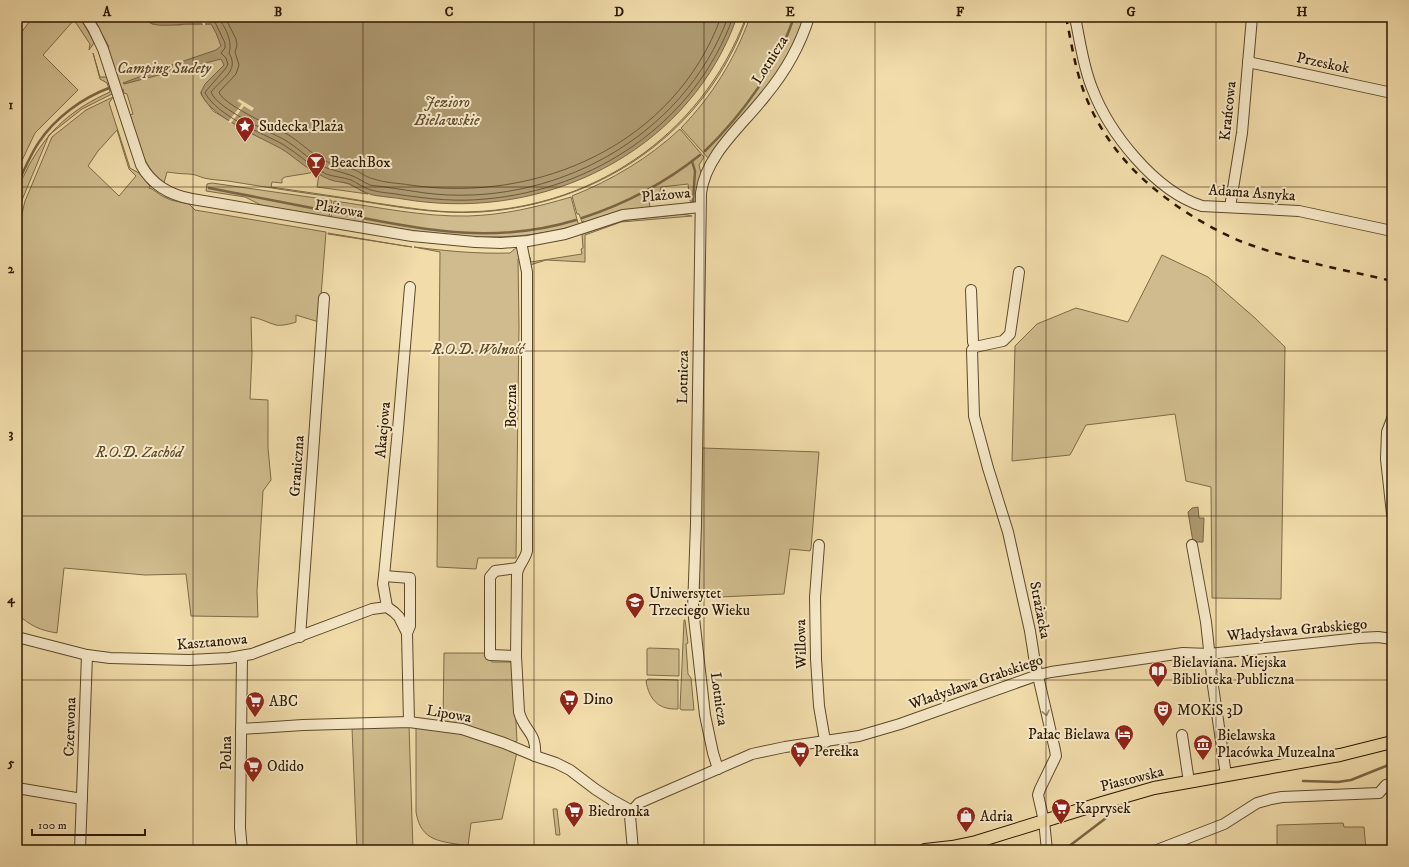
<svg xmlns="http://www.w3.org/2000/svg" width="1409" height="867" viewBox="0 0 1409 867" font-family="'IM FELL DW Pica',serif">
<rect width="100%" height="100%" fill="#f1dcaa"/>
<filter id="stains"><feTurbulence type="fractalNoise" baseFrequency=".005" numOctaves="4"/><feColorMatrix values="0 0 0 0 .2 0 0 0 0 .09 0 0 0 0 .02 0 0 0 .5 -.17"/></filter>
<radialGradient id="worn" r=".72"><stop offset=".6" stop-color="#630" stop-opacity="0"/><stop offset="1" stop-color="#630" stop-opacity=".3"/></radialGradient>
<g fill="#cfbb8d" stroke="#7d6a46" fill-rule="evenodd">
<polygon points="33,17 79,17 87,29 94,43 89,50 90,44 74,20 43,55 78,90 35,133 17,171 17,38"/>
<path d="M93 17H148L149 22 152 24 180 25 185 24H210L233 17 222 58 225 66 201 92V94L213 111 245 130 284 149 313 171 310 173 285 177 282 179V183L272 182 271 187C306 192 341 197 376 203 404 207 432 212 460 212 588 212 701 138 746 17H747C707 131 601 204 481 212 434 215 387 205 341 198 303 193 265 187 228 181 220 180 212 180 204 178 200 177 195 174 189 174 183 174 174 173 167 172L164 183 163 182C142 167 137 138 130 115L133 114 127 94 124 93 123 89 121 90 108 48 109 47Z"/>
<path d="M750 17H806L781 70 709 159 681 128C712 96 735 59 750 17Z"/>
<path d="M93 53 100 77H107L112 94 82 109 49 135 22 200 17 224C17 214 15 202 17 193 18 184 25 175 28 167 48 130 72 109 110 92L107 83 100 79Z"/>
<path d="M113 97 109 103 130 168 139 173 150 186 149 188 152 189 162 196 171 200 189 204 195 210 326 232 319 322 296 315V322C290 324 282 326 276 325 268 323 260 318 251 317L252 354 250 399 268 400V448L271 480 263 491 257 591 258 617 191 616 186 574 145 575 64 568 57 633C39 630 31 626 17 614V234L25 201 52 137 86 110ZM117 130 129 169 136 176 119 196 88 166 98 151Z"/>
<path d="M680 129 704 157 699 165 701 173 697 202 690 201 688 184 661 187 660 192 648 194 650 207 620 211 584 223V221L582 222 579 214H577L572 196C612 180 649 158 680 129Z"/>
<polygon points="319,174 330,179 349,184 368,194 317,187"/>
<polygon points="212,183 330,200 332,201 329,217 261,205 245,197 206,191 207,184"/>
<path d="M571 197 578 223 580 224C498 250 413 231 331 217L334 201C378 207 423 217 468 216 504 215 537 207 571 197Z"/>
<polygon points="683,214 692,216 621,222 585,235 585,262 546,260 530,265 527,257 530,257 531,262 582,254 581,249 583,248 582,234 626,220"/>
<polygon points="328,233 405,246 412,247 328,234"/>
<path d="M414 247C446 251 478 254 510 253L517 247 521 259H518L519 326 516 558H478L476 569 437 567 440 252Z"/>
<polygon points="1162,255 1208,277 1255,318 1285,347 1281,599 1212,598 1211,487 1186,481 1175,414 1086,425 1070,455 1012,461 1015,346 1037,324 1076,308 1128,322"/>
<polygon points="702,448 819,452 811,548 810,551 790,549 784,594 699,598"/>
<polygon points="684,620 685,620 688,643 686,644 688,674 691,678 694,710 682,710 680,709"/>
<polygon points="649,648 679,649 679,676 647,675 647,649"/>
<polygon points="444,653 485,653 492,662 511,662 513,667 517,741 514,742 443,722"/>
<path d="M648 679 678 680V709C658 710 649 699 646 681Z"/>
<polygon points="409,726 413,850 357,850 352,728"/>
<path d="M416 726 458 732 517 752 502 819 471 823 468 846C442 841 421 843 416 812Z"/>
<polygon points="553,809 557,809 560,835 556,835"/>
<polygon points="1343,823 1344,827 1364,827 1366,850 1277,850 1277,825"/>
</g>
<g fill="#ae9970" stroke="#7a6543">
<path d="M148 17H737C692 145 558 216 425 202 412 201 400 198 387 197 381 196 373 196 367 193 361 191 356 187 350 184 345 182 339 182 334 181 327 179 320 175 313 171 300 164 289 152 276 146 257 136 205 113 201 92L205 84 224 65 221 59 124 84 123 83 166 67 216 50 221 46 216 33 211 24C203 24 196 24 188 24 178 24 157 28 149 22Z"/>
<polygon points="1198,507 1199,518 1204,518 1203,542 1193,542 1188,512 1192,508"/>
</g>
<g fill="#f1dcaa">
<polygon points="219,17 233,17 205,23 205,25 203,25 201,20"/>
<polygon points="239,99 254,108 252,111 244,106 231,123 228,122 242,104 237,101"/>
</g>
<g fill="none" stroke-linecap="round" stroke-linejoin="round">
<g stroke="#6c5838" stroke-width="1">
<path d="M152 17 155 20C163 19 172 22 180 21 187 20 209 19 215 22L225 43V48L221 53 226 58 228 64 226 68 206 91 205 93C220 118 259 131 284 145 298 154 311 166 326 174 334 177 343 177 351 180 357 183 364 188 371 190 381 193 392 193 402 195 430 199 457 202 485 199 594 190 696 122 733 17"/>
<path d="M217 17C225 25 233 42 229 53 240 71 221 79 211 92 217 109 268 131 285 140 297 147 306 157 318 164 329 170 339 171 350 175 357 177 363 182 370 185 374 186 380 186 385 187 399 189 412 191 425 193 551 209 684 138 728 17"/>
<path d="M225 17 236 39 237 45 235 52 239 65 236 74 219 92C222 104 273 127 287 134 299 141 309 152 321 158 326 161 332 165 338 166 343 167 350 168 355 170 362 173 367 178 374 179 385 183 398 183 410 185 538 204 675 144 721 17"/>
</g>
<g stroke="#7a6543" stroke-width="2.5">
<path d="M705 151C742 115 778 66 794 17"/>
<polyline points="692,161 695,171 693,201"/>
<path d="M17 185C24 171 30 155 39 142 55 118 82 98 109 88"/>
<path d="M209 188C255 197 302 206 348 215 426 231 498 244 576 220"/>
<path d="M582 218C625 204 665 183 700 155"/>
<polyline points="1303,781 1338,782 1351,780 1391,764"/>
<polyline points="1064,850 1106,818"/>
</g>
<g stroke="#5c492a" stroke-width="12">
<g id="minor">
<path d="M86 17 94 30 103 49 141 165C152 185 169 195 192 199L412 236 475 242 501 243 528 241 565 234 623 215 700 207"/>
<path d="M1075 17C1080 41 1083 66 1092 88 1109 133 1155 191 1202 206L1299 211 1392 231"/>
<polyline points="1248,62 1392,93"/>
<polyline points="1230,207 1242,133 1252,17"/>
<path d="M521 242 527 272V551C525 560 518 565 517 574L516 656 519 712C524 732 537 731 535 756"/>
<polyline points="971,290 973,342 975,347 972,350 974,416 988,468 1008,532 1030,631 1035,663 1055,750 1056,756 1040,789 1038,795 1044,821 1047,850"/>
<polyline points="975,347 1003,341 1010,334 1019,272"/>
<polyline points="1392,419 1387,432 1386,459 1392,514"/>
<polyline points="819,545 815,597 816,659 819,706 824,735 826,742"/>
<polyline points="1192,545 1206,622 1213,686 1226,775"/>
<polyline points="384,576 410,578 410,626 407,633"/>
<polyline points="387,607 383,584 384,576 398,429 410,287"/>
<polyline points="17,637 87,655 110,658 189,660 229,658 252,654 372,609 387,607 394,612 399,617 407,633 409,722"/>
<polyline points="300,637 324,298"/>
<polyline points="516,656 490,655 490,577 495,571 518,568"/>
<polyline points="241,729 303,725 409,722 462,729 504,743 535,756 556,763 570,770 595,789 612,800 632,811"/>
<polyline points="1182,735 1189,782"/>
<path d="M718 769 713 753 705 715 693 609 696 524 701 193C706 154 743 125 766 95 785 72 800 46 809 17"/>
<polyline points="17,788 82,799"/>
<polyline points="80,850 87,655"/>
<polyline points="242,850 240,828 242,656"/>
<polyline points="633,850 630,816 632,811 639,803 752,754 785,747 859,736 900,724 1038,675 1051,672 1183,653 1209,654 1359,638 1378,637 1392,639"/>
<polyline points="1157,850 1224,824 1257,803 1271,799 1282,797 1379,793 1386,785 1392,784"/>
</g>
</g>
<g stroke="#2b1800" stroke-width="14">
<polyline id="major" points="925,850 952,847 976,842 1102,803 1154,788 1340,755 1392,742"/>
</g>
<use href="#minor" stroke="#f6e8c8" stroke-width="10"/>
<use href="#major" stroke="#f1dcaa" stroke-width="12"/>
<path stroke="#2b1800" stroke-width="2.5" stroke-dasharray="7 7" stroke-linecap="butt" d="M1066 17C1072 46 1076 75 1088 102 1110 152 1144 185 1189 214 1205 224 1223 234 1240 241 1289 260 1341 269 1392 281"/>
</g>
<defs><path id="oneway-chevron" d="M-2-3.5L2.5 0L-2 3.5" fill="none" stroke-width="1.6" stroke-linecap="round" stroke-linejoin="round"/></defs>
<use stroke="#9b8a6e" href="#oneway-chevron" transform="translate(1046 713) rotate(77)"/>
<path fill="none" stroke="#2b1800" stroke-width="1" stroke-opacity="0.55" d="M193 17V850M363 17V850M534 17V850M704 17V850M875 17V850M1046 17V850M1216 17V850M17 187H1392M17 351H1392M17 516H1392M17 680H1392"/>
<defs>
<g id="sight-pin" transform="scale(1)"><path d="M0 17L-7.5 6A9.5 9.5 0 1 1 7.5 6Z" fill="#8f2418" stroke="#f6e8c8"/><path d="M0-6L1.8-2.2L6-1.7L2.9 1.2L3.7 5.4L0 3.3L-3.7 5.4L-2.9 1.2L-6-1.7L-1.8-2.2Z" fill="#fff"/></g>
<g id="bar-pin" transform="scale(1)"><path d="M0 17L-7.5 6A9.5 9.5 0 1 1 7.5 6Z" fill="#8f2418" stroke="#f6e8c8"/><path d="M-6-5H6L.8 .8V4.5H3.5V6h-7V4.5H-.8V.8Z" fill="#fff"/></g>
<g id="university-pin" transform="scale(1)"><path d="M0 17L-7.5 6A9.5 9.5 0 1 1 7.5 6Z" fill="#8f2418" stroke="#f6e8c8"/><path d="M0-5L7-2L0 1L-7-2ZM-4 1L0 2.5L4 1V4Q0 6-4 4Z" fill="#fff"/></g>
<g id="library-pin" transform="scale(1)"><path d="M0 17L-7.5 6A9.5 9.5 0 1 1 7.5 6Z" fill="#8f2418" stroke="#f6e8c8"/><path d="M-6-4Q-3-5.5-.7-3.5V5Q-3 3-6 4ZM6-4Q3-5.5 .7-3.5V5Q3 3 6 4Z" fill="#fff"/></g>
<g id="supermarket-pin" transform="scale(1)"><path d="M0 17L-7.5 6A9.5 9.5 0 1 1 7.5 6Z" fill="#8f2418" stroke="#f6e8c8"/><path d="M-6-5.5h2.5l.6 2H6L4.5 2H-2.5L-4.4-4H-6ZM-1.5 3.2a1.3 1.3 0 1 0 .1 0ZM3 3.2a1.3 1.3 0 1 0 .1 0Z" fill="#fff"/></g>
<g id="theatre-pin" transform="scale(1)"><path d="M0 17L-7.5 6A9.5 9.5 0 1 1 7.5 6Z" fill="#8f2418" stroke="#f6e8c8"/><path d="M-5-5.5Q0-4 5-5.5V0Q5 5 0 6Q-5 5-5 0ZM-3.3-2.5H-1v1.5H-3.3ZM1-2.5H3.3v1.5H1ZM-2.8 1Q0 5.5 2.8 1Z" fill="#fff"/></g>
<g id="hotel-pin" transform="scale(1)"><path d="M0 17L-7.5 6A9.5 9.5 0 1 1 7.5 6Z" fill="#8f2418" stroke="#f6e8c8"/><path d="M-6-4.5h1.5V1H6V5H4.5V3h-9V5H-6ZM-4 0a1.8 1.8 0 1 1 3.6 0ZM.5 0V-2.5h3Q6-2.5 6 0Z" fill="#fff"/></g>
<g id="museum-pin" transform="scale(1)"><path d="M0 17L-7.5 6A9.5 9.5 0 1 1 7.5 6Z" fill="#8f2418" stroke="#f6e8c8"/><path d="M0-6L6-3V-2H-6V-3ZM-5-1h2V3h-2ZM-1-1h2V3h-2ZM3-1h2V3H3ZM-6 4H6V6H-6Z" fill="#fff"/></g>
<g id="shop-pin" transform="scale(1)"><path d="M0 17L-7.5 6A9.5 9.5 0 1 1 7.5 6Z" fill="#8f2418" stroke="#f6e8c8"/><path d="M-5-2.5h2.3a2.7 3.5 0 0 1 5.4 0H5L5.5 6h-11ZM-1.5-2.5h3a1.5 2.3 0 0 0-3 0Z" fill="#fff"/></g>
</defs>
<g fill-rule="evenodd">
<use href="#sight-pin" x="245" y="126"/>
<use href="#bar-pin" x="316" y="162"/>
<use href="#university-pin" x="635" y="602"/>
<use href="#library-pin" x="1158" y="671"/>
<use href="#supermarket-pin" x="569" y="699"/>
<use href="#supermarket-pin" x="255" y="701"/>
<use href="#theatre-pin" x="1163" y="710"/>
<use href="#hotel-pin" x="1124" y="734"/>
<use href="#museum-pin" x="1203" y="744"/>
<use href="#supermarket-pin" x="800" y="751"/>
<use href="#supermarket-pin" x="253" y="766"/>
<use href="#supermarket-pin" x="1061" y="808"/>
<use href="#supermarket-pin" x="574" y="811"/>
<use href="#shop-pin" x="966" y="816"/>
</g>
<g text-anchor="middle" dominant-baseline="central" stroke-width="4" stroke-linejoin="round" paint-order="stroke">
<g font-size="15" fill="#2b1800" stroke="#f6e8c8">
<text transform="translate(770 60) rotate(-58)">Lotnicza</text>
<text transform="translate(1323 63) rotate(12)">Przeskok</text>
<text transform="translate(1228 111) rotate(-84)">Krańcowa</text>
<text transform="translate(1252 193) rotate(4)">Adama Asnyka</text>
<text transform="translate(666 195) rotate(-5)">Plażowa</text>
<text transform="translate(339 209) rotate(10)">Plażowa</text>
<text transform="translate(683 377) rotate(-89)">Lotnicza</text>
<text transform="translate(511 406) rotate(-90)">Boczna</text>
<text transform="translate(383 430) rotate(-85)">Akacjowa</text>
<text transform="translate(297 466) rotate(-86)">Graniczna</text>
<text transform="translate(1040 610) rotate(79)">Strażacka</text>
<text transform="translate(1297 630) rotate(-5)">Władysława Grabskiego</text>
<text transform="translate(212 642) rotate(-5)">Kasztanowa</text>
<text transform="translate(801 644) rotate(-91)">Willowa</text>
<text transform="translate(976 682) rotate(-19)">Władysława Grabskiego</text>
<text transform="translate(719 699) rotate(82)">Lotnicza</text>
<text transform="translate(449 714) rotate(10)">Lipowa</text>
<text transform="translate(70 727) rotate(-88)">Czerwona</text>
<text transform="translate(226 753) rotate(-90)">Polna</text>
<text transform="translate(1132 779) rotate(-14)">Piastowska</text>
</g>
<g font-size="15" font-style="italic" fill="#5c492a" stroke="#f6e8c8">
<text x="164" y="68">Camping Sudety</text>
<text x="478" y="349">R.O.D. Wolność</text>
<text x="139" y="452">R.O.D. Zachód</text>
</g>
<g font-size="15" fill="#2b1800" stroke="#f6e8c8" text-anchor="start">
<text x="259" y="126">Sudecka Plaża</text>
<text x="330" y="162">BeachBox</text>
<text x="649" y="593">Uniwersytet<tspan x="649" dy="17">Trzeciego Wieku</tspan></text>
<text x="1172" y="662">Bielaviana. Miejska<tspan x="1172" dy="17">Biblioteka Publiczna</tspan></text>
<text x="583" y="699">Dino</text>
<text x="269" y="701">ABC</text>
<text x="1177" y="710">MOKiS 3D</text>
<text x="1110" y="734" text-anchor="end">Pałac Bielawa</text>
<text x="1217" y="735">Bielawska<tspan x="1217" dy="17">Placówka Muzealna</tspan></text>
<text x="814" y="751">Perełka</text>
<text x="267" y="766">Odido</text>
<text x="1075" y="808">Kaprysek</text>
<text x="588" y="811">Biedronka</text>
<text x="980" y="816">Adria</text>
</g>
<g font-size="16" font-style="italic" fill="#5f4c2d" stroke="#f6e8c8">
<text x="447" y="102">Jezioro<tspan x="447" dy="18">Bielawskie</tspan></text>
</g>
</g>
<rect width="1409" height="867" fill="none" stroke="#f1dcaa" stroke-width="44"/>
<path d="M32 829v6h113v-6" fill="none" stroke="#2b1800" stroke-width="2"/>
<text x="38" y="829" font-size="12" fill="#2b1800" stroke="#f6e8c8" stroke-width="3" paint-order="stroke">100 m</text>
<rect x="22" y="22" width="1365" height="823" fill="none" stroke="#2b1800" stroke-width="1.5"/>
<g font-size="13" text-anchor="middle" font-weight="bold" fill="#2b1800">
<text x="107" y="16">A</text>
<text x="278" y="16">B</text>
<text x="449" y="16">C</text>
<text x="619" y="16">D</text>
<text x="790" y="16">E</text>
<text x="960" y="16">F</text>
<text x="1131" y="16">G</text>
<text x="1302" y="16">H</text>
<text x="11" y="109">1</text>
<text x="11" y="273">2</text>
<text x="11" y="438">3</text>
<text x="11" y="603">4</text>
<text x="11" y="767">5</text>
</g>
<rect width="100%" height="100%" filter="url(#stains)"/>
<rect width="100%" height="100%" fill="url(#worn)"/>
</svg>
